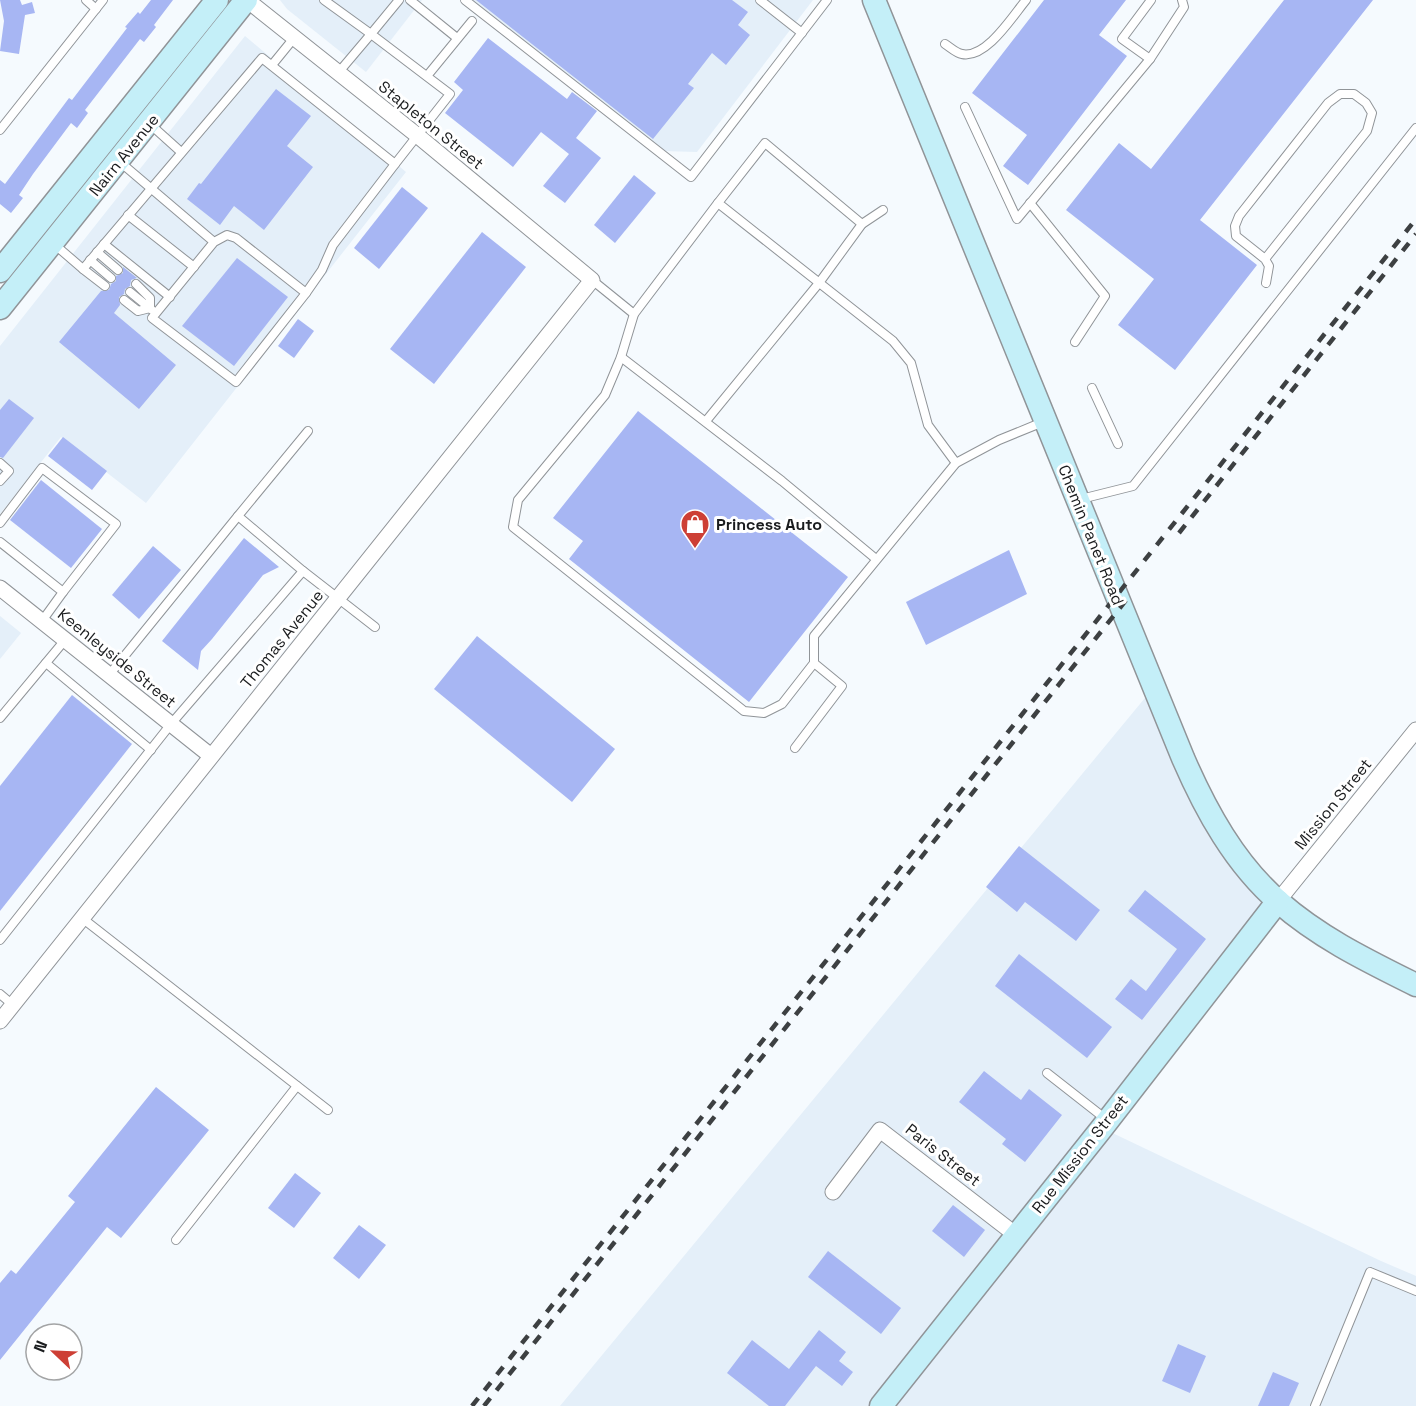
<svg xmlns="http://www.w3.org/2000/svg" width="1416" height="1406" viewBox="0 0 1416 1406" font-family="'Space Grotesk',sans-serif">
<rect width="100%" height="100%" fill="#f5fafe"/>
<g fill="#e4eff9">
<polygon points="280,0 422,0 366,72 287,9"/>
<polygon points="472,0 813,0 697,152 662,151"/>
<polygon points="245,36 406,172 146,503 61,437 0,514 0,346"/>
<polygon points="0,616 21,633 0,659"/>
<polygon points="1154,687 1183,758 1278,901 1102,1128 1381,1261 1416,1276 1416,1406 560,1406"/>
</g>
<g fill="#a7b6f3">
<polygon points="0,0 20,0 22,5 32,2 35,13 25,15 19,54 0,51 4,21"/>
<polygon points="151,0 173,0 154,25 156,27 144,42 140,39 85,110 88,113 77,128 71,123 33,174 19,195 23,198 11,213 0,204 0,180 5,184 69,98 72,100 127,28 125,27 138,12 140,14"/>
<polygon points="476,0 732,0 748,12 738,25 750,35 726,65 712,53 688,84 694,88 653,139"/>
<polygon points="1044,0 1126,0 1099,35 1127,56 1028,185 1003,166 1027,135 972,93"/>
<polygon points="1284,0 1373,0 1200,220 1257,265 1175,370 1118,325 1154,279 1066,210 1119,143 1151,169"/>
<polygon points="488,38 567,99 572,92 597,111 576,138 601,158 565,203 543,186 569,154 541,132 513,167 445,113 463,90 454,82"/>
<polygon points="276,89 311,116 287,146 313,167 264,230 234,206 220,225 187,199 199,183 201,184"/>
<polygon points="634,175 656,193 615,243 594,225"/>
<polygon points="402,187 428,208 379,269 354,248"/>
<polygon points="482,232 526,267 434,384 390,349"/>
<polygon points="237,258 288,297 234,366 182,326"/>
<polygon points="123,267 137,278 131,280 130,286 125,289 124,294 119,297 120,305 114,313 176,365 139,409 59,342 101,291 109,290 111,284 116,281 116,276 123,273"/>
<polygon points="298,319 314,331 294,358 278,346"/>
<polygon points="9,399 34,418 3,458 0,457 0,410"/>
<polygon points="638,411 848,577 749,702 569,559 583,541 553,518"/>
<polygon points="63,437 107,471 92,490 48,456"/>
<polygon points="41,480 102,529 71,568 10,520"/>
<polygon points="244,538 279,567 263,575 212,639 201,651 198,670 162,641"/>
<polygon points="153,546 181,570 139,619 112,595"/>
<polygon points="1009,550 1027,594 926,645 906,602"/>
<polygon points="477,636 615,749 572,802 434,689"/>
<polygon points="72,695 132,744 0,911 0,786"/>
<polygon points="1019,846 1100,910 1076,941 1025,902 1017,912 986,887"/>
<polygon points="1145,890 1206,939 1142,1020 1115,999 1131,979 1146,991 1177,949 1128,911"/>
<polygon points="1019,954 1112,1027 1087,1058 995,986"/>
<polygon points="984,1071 1021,1100 1029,1089 1062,1115 1025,1162 1002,1144 1006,1139 959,1102"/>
<polygon points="156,1087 209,1130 121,1238 107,1227 0,1360 0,1283 11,1270 16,1274 75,1202 68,1196"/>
<polygon points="295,1173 321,1193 294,1228 268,1208"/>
<polygon points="953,1205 985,1230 964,1257 932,1231"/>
<polygon points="359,1225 386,1245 359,1279 333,1258"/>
<polygon points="828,1251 901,1308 881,1334 808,1277"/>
<polygon points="819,1330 846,1352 839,1361 853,1372 842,1386 816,1366 785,1406 769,1406 727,1373 752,1340 789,1369"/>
<polygon points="1178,1344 1206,1356 1190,1393 1162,1381"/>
<polygon points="1273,1372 1299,1383 1289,1406 1258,1406"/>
</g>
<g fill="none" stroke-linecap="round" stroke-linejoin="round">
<g stroke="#909498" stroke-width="10">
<g id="lane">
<polyline points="86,0 96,9"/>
<polyline points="324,0 371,34 338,73"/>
<polyline points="410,0 457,38"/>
<polyline points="465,0 691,177 827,0"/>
<polyline points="760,0 802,33"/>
<path d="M945 44C950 47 956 53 962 54 986 59 1012 17 1026 0"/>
<polyline points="1150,59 1122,39 1151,0"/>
<polyline points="272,65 294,38"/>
<polyline points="427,76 472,21"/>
<polyline points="965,107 1017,219 1150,59 1184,7 1182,0"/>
<polyline points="151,125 181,152"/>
<polyline points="0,130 103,0"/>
<polyline points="120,162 214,242 152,318 236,382 306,293 236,238 227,235 214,242"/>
<polyline points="395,164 450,94 371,34 399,0"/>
<polyline points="718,203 634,314 621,357 605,395 518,500 513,527 744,711 764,713 782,704 814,663 842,686 795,748"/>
<polyline points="1030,203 1105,296 1075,342"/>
<polyline points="128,215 194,267"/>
<polyline points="862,224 883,210"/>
<polyline points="54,244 83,269 262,58 395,164 333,245 322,270 306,293"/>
<polyline points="104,244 170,297"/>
<polyline points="97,252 118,270"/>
<polyline points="1265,259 1367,131 1372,113 1366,103 1354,94 1340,94 1328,103 1239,216 1235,226 1236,236 1265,259 1269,266 1266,283"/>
<polyline points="90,260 111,278"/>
<polyline points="83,269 105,286"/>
<polyline points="592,280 634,314"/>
<polyline points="130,292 152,310"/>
<polyline points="124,300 138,311 150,308 150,298 136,284"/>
<polyline points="621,357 782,481 876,559"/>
<polyline points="1092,388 1118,444"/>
<polyline points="706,421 819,283 862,224 765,143 718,203 893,341 911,363 928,425 956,463 999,440 1043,422"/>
<polyline points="0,463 9,471 0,481"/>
<polyline points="1081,499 1133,486 1416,128"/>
<polyline points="238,516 308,431"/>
<polyline points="0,523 42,468 116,524 63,592"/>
<polyline points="0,542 63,592 42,621"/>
<polyline points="46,663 151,750"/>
<polyline points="814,663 814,636 956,463"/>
<polyline points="109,675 238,516 303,571"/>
<polyline points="0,718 65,640"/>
<polyline points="82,918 328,1110"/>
<polyline points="0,940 171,724 303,571 375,627"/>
<polyline points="0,994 13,1005"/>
<polyline points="1047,1073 1107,1120"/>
<polyline points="176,1240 297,1086"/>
<polyline points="1315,1406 1370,1272 1416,1291"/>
</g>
</g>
<g stroke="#909498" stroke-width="17">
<g id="street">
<polyline points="0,588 211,756"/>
<polyline points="1278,901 1416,730"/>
<polyline points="0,1021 592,280 418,136 247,0"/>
<polyline points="833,1192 880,1130 1016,1235"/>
</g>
</g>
<g stroke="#909498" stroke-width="25">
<g id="secondary">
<path d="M874 0 1183 758C1206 811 1235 864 1279 902 1320 938 1368 961 1416 985"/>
<polyline points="0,271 217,0"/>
<polyline points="0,308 246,0"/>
<polyline points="881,1406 1102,1128 1278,901"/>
</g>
</g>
<use href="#lane" stroke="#fff" stroke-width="8"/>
<use href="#street" stroke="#fff" stroke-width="15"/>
<use href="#secondary" stroke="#c4eff8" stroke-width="22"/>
<g stroke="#3d4042" stroke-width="4.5" stroke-dasharray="10 10" stroke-linecap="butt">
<polyline points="1179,533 1416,234"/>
<polyline points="472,1406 1416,219"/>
<polyline points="484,1406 1131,594"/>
</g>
</g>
<defs>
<g id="shop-pin" transform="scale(1.5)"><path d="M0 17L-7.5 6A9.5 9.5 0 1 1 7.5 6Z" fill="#cd3f35" stroke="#fff"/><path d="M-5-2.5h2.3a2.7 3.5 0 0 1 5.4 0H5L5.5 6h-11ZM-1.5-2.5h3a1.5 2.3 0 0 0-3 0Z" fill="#fff"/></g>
</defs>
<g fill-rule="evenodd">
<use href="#shop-pin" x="695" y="524"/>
</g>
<g text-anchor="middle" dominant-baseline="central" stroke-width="6" stroke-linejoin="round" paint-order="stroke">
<g font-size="16" fill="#1a1c1e" stroke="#fff">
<text transform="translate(431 125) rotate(39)">Stapleton Street</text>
<text transform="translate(124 155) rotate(-51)">Nairn Avenue</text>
<text transform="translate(1091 535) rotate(68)">Chemin Panet Road</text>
<text transform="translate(282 639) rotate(-51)">Thomas Avenue</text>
<text transform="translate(117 658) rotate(39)">Keenleyside Street</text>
<text transform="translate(1333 804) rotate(-51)">Mission Street</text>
<text transform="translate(1080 1154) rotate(-52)">Rue Mission Street</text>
<text transform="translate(943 1155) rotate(38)">Paris Street</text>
</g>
<g font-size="16" font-weight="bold" fill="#1a1c1e" stroke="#fff" text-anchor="start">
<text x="716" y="524">Princess Auto</text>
</g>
</g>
<g transform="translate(54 1352) rotate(293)"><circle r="28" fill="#ffffff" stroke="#a3a4a5" stroke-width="1.5"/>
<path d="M0-4.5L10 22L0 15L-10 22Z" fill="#cd3f35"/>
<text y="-9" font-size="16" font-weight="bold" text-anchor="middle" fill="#1a1c1e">N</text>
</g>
</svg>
